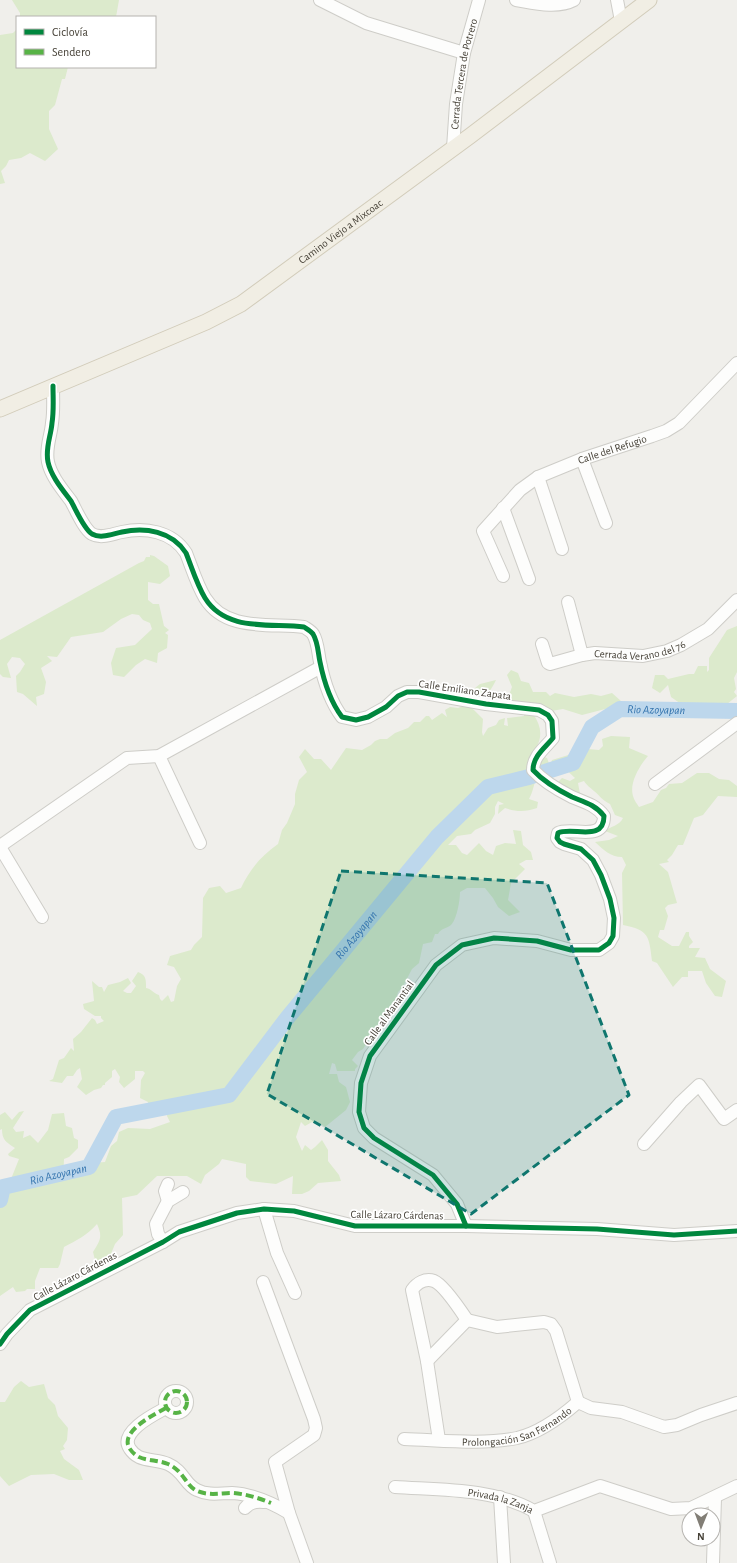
<svg xmlns="http://www.w3.org/2000/svg" width="737" height="1563" viewBox="0 0 737 1563" font-family="'Alegreya Sans',sans-serif">
<rect width="100%" height="100%" fill="#f0efeb"/>
<g fill="#dceacc">
<polygon points="12,0 119,0 116,17 20,17 20,13"/>
<polygon points="17,29 17,67 68,67 65,79 62,79 55,105 49,111 49,129 58,149 45,161 30,153 21,158 9,160 6,166 1,171 5,183 0,184 0,35 13,33"/>
<polygon points="150,555 154,556 168,566 170,576 160,584 148,582 148,600 153,604 159,604 164,626 169,630 165,633 168,635 167,648 158,653 157,663 145,659 136,665 124,677 113,675 111,663 116,648 135,645 152,629 150,623 143,620 139,615 132,614 121,619 103,632 71,637 57,657 47,656 52,661 41,668 46,682 44,694 36,697 37,706 23,694 17,692 16,676 20,672 25,664 20,658 12,657 7,664 11,678 3,677 0,674 0,640 139,563 144,561 146,557 150,557"/>
<polygon points="737,626 737,672 734,678 736,689 734,692 737,696 727,704 716,703 693,709 684,706 671,697 668,685 660,693 652,688 655,675 664,675 668,679 689,674 694,674 698,666 707,666 707,672 709,670 709,658 727,630"/>
<path d="M511 670 518 673 521 681 529 683 533 692H546L550 696 555 693 574 697 591 694 601 696 612 693 621 701 613 707 582 715 563 709 533 714C541 725 543 736 536 748L537 754 547 758 550 766 552 760 588 749 599 750 603 746 602 739 611 736 630 737 629 748 648 756C640 765 629 783 633 796 634 800 637 804 639 807L653 802 661 790 666 788 669 784 682 783 697 773H709L719 779 729 780 737 786V797L718 796 703 815 694 818 683 845H678L672 855 667 860 669 862 659 864 668 872 677 903 668 905 665 908 668 916 664 930H660L658 937 672 946H679L686 932H689V936L693 942 689 946V948H700L695 957 705 958 710 969 726 981 722 997 715 996 706 983 702 971H688V977H682L673 987 657 963 652 961C649 936 649 930 623 925L622 873 626 865 622 857C610 857 604 850 595 842L609 840 618 836 605 831C611 826 619 826 623 818L615 815 610 804C602 800 600 796 594 791 590 787 587 786 584 781L578 783 580 794 575 800 557 783 562 778 570 781 575 778 559 763 555 773C530 772 538 783 529 799L538 802 537 808C526 812 516 812 505 808L498 814 499 805 504 804 498 801 495 807V814L490 823 475 830 471 834 457 836 448 845H456L462 853 467 855 479 843 486 851 493 855 496 846 505 843 516 844 513 830 521 831 523 845 531 852 533 860H526L519 864 525 869 511 883 508 900 520 912 509 916 498 907 493 898 485 888H467L460 892C460 900 457 919 451 925 446 929 441 928 438 934H435L432 942 423 944 419 963 412 969 402 988 398 992 392 1013 383 1017 363 1049 358 1052 352 1060 358 1066 355 1069V1071H337L335 1064 332 1063 329 1074H337L339 1082 346 1087 350 1102 346 1110 325 1127 321 1124H315L312 1122 305 1126 301 1122 296 1137 302 1151 305 1145 311 1150 315 1147 322 1140 328 1150V1161L339 1175 341 1181 318 1183 309 1191 302 1194H292L293 1176 276 1184 250 1181 246 1177V1164L222 1159 219 1164 205 1175 201 1184 187 1176H157L137 1195 122 1198 123 1235 115 1244 108 1261 96 1264 93 1252C100 1241 103 1237 97 1224 86 1236 77 1240 64 1247L60 1264 58 1268H40L35 1281V1289H27L25 1291 16 1292 13 1287 0 1296V1199L6 1198 2 1190 15 1184 11 1179 19 1159 9 1156 8 1154 15 1148C6 1142 2 1140 2 1129L0 1130V1115L5 1112 12 1120 19 1112 24 1111 13 1128 16 1132 24 1131 23 1138 30 1135 38 1143 48 1130 52 1114 64 1113 66 1126 72 1128 74 1138 78 1140V1148L69 1157 64 1159 63 1181 65 1177 71 1175C80 1162 90 1163 105 1162L111 1146 117 1141 119 1132 128 1128 150 1129 170 1122 167 1116 168 1110 152 1108 148 1106V1102L140 1098 141 1080 145 1073 143 1071H135V1079L124 1088 119 1082 120 1077 115 1069 112 1071V1077L105 1083V1085H103L101 1088 94 1090 86 1095 77 1087 82 1079 80 1068 77 1070 73 1076H67L62 1083 49 1081 53 1079 59 1060 64 1058 71 1048 74 1051 73 1039 81 1032 92 1018 95 1020 97 1024 104 1021 101 1018V1016H95L84 1009 83 1004 94 1001 92 981 99 987H102L104 992 108 985 120 982 128 978 131 983 123 991 127 993H131L136 986 132 981 138 972C146 975 146 979 146 988 152 989 153 993 159 995L160 999 162 1001 168 995 171 1002 174 1001 177 986 181 979 174 967 167 965 170 956 191 950 194 945 202 937 203 898 209 888 220 886 226 893 241 888C250 869 261 856 278 844L282 830 287 823 295 804V794L299 780 307 772 299 757 305 749 314 759H321L331 770 346 748 362 750 371 745 375 741 380 739H387L395 733 408 728 414 722H420L426 716H429L432 720 442 713 447 717 445 710 450 707 458 708 468 704V695L472 691 475 692V688L480 684 496 680C492 689 486 695 482 704L471 707 483 719 482 732 483 736 488 728 496 725 499 720 505 718 504 725 508 726 507 718 524 716V713L516 706 514 700 508 708 505 706 512 687 507 675Z"/>
<polygon points="21,1381 29,1387 44,1384 48,1398 55,1405 58,1416 68,1428 67,1440 63,1446 65,1449 60,1451 64,1459 79,1470 83,1480 69,1480 54,1474 31,1475 9,1486 0,1476 0,1402 5,1402 14,1387"/>
</g>
<g fill="none" stroke-linecap="round" stroke-linejoin="round">
<path stroke="#bdd7ec" stroke-width="16" id="s1" d="M0 1200 3 1187 89 1167 116 1117 229 1095 288 1017 437 837 488 787 529 777 573 763 592 727 620 709 737 711"/>
<g stroke="#cecdc8" stroke-width="14">
<g id="minor">
<polyline points="320,0 366,23 464,53"/>
<path d="M516 0C534 3 557 9 574 0"/>
<polyline points="617,0 621,21"/>
<path id="s2" d="M453 148 456 104 464 53 479 0"/>
<path d="M53 386C53 398 54 411 52 423 51 436 45 448 48 462 51 476 62 489 71 501 76 510 84 529 92 534 101 539 112 534 122 532 145 527 172 531 186 553 192 568 197 585 205 598 226 632 270 623 304 627 307 629 311 631 313 634 318 642 318 653 320 662 324 682 330 701 342 717L356 720 368 717 386 707 398 696 407 692H419L486 704 539 710 548 715 552 721 553 738C545 748 533 756 533 770 544 782 558 790 572 797 584 802 596 805 604 816 604 843 572 826 558 833L557 838 560 842 564 844 581 849 593 860 601 875 610 899 614 918 613 936 609 943 599 950H571L537 941 494 938 462 945 436 965 370 1056 361 1083 359 1112 364 1128 374 1138 433 1175 457 1204 466 1226"/>
<polyline points="582,459 606,523"/>
<polyline points="538,477 562,549"/>
<polyline points="503,508 529,579"/>
<path id="s3" d="M503 576 483 531 520 490 538 477 582 459 652 436 666 431 679 423 737 363"/>
<polyline points="568,602 582,655"/>
<path id="s4" d="M542 644 548 663 550 664 582 655 595 653 643 656 667 651 681 645 708 629 737 600"/>
<polyline points="159,756 200,843"/>
<polyline points="655,784 737,723"/>
<polyline points="0,846 127,758 159,756 321,667"/>
<polyline points="0,847 42,917"/>
<polyline points="644,1144 681,1102 699,1085 724,1119 737,1110"/>
<polyline points="168,1201 165,1191 168,1184"/>
<polyline points="264,1209 277,1253 295,1293"/>
<polyline points="163,1242 158,1234 156,1224 168,1201 183,1192"/>
<polyline points="263,1282 314,1419 316,1428 314,1435 275,1462 289,1513 307,1563"/>
<polyline points="0,1344 7,1334 30,1310 163,1242 179,1232 237,1213 264,1209 294,1211 355,1226 466,1226 597,1229 674,1235 737,1231"/>
<polyline points="427,1361 467,1320 497,1327 544,1322 551,1324 556,1331 578,1402"/>
<circle cx="176" cy="1402" r="11"/>
<path d="M166 1408C155 1414 118 1432 130 1449 132 1452 135 1455 139 1457 148 1461 159 1460 168 1464 184 1471 185 1485 197 1490 209 1496 220 1493 232 1493 253 1494 272 1503 289 1513"/>
<path id="s5" d="M404 1439C440 1440 482 1445 517 1438 539 1433 562 1416 578 1402L591 1408 622 1412 664 1427 677 1425 701 1415 737 1403"/>
<path d="M439 1440 427 1361 412 1290C417 1283 425 1278 434 1281 444 1285 461 1311 467 1320"/>
<path id="s6" d="M395 1487C439 1490 494 1488 534 1511L600 1486 671 1509 691 1508 737 1486"/>
<polyline points="500,1497 504,1563"/>
<path d="M245 1508C250 1502 257 1501 264 1502"/>
<polyline points="534,1511 550,1563"/>
<polyline points="713,1563 715,1498"/>
</g>
</g>
<g stroke="#d2ccba" stroke-width="17">
<g id="major">
<path id="s7" d="M0 409 206 322 241 304 470 136 649 0"/>
</g>
</g>
<use href="#minor" stroke="#fdfdfc" stroke-width="12"/>
<use href="#major" stroke="#f1eee4" stroke-width="15"/>
<g stroke="#57b346" stroke-width="4" stroke-dasharray="8 4" stroke-linecap="butt">
<circle cx="176" cy="1402" r="11"/>
<path d="M166 1408C155 1414 118 1432 130 1449 132 1452 135 1455 139 1457 148 1461 159 1460 168 1464 184 1471 185 1485 197 1491 209 1496 220 1493 233 1493 246 1494 259 1498 271 1503"/>
</g>
<g stroke="#fff" stroke-width="8">
<g id="cycleway">
<path d="M53 386C53 398 54 411 52 423 51 436 45 448 48 462 51 476 62 489 71 501 76 510 84 529 92 534 101 539 112 534 122 532 145 527 172 531 186 553 192 568 197 585 205 598 226 632 270 623 304 627 307 629 311 631 313 634 318 642 318 653 320 662 324 682 330 701 342 717L356 720 368 717 386 707 398 696 407 692H419L486 704 539 710 548 715 552 721 553 738C545 748 533 756 533 770 544 782 558 790 572 797 584 802 596 805 604 816 604 843 572 826 558 833L557 838 560 842 564 844 581 849 593 860 601 875 610 899 614 918 613 936 609 943 599 950H571L537 941 494 938 462 945 436 965 370 1056 361 1083 359 1112 364 1128 374 1138 433 1175 457 1204 466 1226"/>
<polyline points="0,1344 7,1334 30,1310 163,1242 179,1232 237,1213 264,1209 294,1211 355,1226 466,1226 597,1229 674,1235 737,1231"/>
</g>
</g>
<use href="#cycleway" stroke="#00873e" stroke-width="5"/>
</g>
<path fill="#0f766e" fill-opacity="0.2" stroke="#0f766e" stroke-width="3" stroke-dasharray="8 5" stroke-linejoin="round" d="M341 871 547 883 629 1095 471 1214 267 1094Z"/>
<g text-anchor="middle" dominant-baseline="central" stroke-width="3.5" stroke-linejoin="round" paint-order="stroke">
<g font-size="11" fill="#464137" stroke="#fff">
<text stroke="none"><textPath href="#s2" startOffset="75">Cerrada Tercera de Potrero</textPath></text>
<text stroke="none"><textPath href="#s7" startOffset="386">Camino Viejo a Mixcoac</textPath></text>
<text stroke="none"><textPath href="#s3" startOffset="206">Calle del Refugio</textPath></text>
<text stroke="none"><textPath href="#s4" startOffset="114">Cerrada Verano del 76</textPath></text>
<text transform="translate(465 690) rotate(8)">Calle Emiliano Zapata</text>
<text transform="translate(389 1013) rotate(-54)">Calle al Manantial</text>
<text transform="translate(397 1215) rotate(1)">Calle Lázaro Cárdenas</text>
<text transform="translate(75 1276) rotate(-28)">Calle Lázaro Cárdenas</text>
<text stroke="none"><textPath href="#s5" startOffset="116">Prolongación San Fernando</textPath></text>
<text stroke="none"><textPath href="#s6" startOffset="107">Privada la Zanja</textPath></text>
</g>
<g font-size="12" font-style="italic" fill="#3474ae" stroke="#fff">
<text stroke="none"><textPath href="#s1" startOffset="875">Rio Azoyapan</textPath></text>
<text stroke="none"><textPath href="#s1" startOffset="478">Rio Azoyapan</textPath></text>
<text stroke="none"><textPath href="#s1" startOffset="70">Rio Azoyapan</textPath></text>
</g>
</g>
<rect x="16" y="16" width="140" height="52" fill="#ffffff" stroke="#b5b3af"/>
<rect x="24" y="29" width="20" height="6" fill="#00873e" stroke="#b5b3af"/>
<text x="52" y="36" font-size="12" fill="#464137">Ciclovía</text>
<rect x="24" y="49" width="20" height="6" fill="#57b346" stroke="#b5b3af"/>
<text x="52" y="56" font-size="12" fill="#464137">Sendero</text>
<g transform="translate(701 1527) rotate(181)"><circle r="19" fill="#ffffff" stroke="#b5b3af"/>
<path d="M0-3L7 15L0 10L-7 15Z" fill="#827e76"/>
<text y="-6" font-size="11" font-weight="bold" text-anchor="middle" fill="#464137">N</text>
</g>
</svg>
